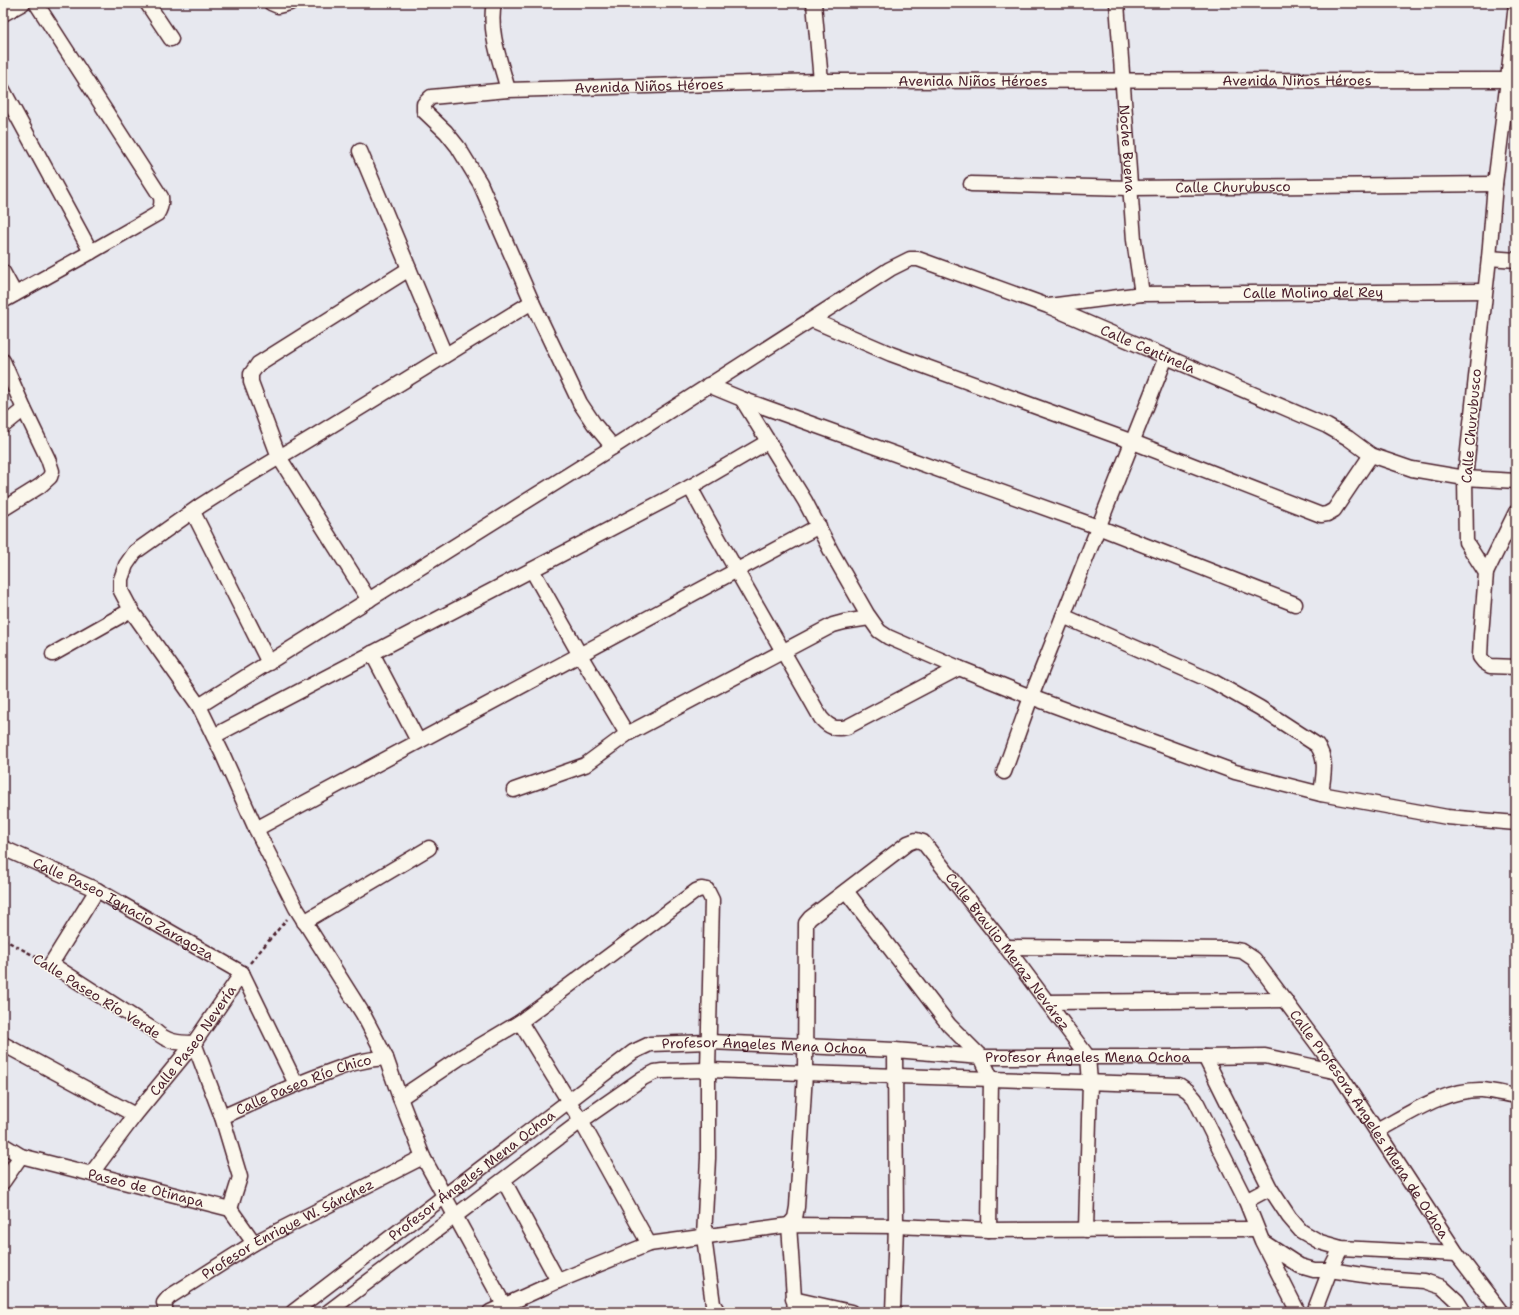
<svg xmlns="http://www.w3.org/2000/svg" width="1519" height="1315" viewBox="0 0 1519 1315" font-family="'Shantell Sans',sans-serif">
<rect width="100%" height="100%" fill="#e7e8ef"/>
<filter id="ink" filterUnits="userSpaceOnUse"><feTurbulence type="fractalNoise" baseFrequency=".025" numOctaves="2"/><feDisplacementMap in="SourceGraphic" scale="8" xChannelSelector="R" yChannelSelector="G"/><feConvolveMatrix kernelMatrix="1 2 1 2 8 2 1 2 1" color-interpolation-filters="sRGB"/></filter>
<g filter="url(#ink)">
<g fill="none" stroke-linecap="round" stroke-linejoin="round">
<g stroke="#4a1f2b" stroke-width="17">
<g id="minor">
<polyline points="147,3 171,39"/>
<polyline points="271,3 278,6 290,3"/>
<path d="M494 3C488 32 501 63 508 90"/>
<polyline points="814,3 821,81"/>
<path id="s1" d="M1117 3 1134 240 1142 294"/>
<polyline points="1516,3 1508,80 1495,184 1489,258 1465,478 1466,542 1486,573 1481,635 1480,657 1484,662 1490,666 1516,667"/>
<polyline points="3,14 23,3"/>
<polyline points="3,90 91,252"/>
<polyline points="360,151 445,355"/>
<path id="s2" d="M971 184 1131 188 1495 184"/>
<polyline points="1489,258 1516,260"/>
<polyline points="3,272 15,294"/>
<path d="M3 301 91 252 157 214C161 208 162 204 161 197L36 3"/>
<path id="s3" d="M1049 306 1142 294 1485 291"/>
<polyline points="812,320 891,354 1133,442 1321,515 1327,514 1334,510 1371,455"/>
<polyline points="3,361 24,409 48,459 52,471 50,477 40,486 3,509"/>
<polyline points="708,385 742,399 1098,527 1295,604"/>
<polyline points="742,399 805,501 831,551 867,614 879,631 888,637 959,668 1031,697 1235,772 1321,794 1447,817 1516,823"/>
<polyline points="3,426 24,409"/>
<path id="s4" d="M613 447 594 424 580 403 532 302 480 183 458 147 446 132 424 111V104L431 97 508 90 821 81 1516 80"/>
<path d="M690 487C732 565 778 641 821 718 829 727 835 730 847 727L959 668"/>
<polyline points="193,512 269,663"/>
<polyline points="532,570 580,655 627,734"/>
<polyline points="1486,573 1516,512"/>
<polyline points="369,600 279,457 251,382 251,374 258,364 409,269"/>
<path d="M1063 616 1214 682 1260 708 1317 745C1328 761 1323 776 1321 794"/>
<polyline points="372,653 418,741"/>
<polyline points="53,654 131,610"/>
<path id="s5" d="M199 706 613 447 890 269 910 259H918L1048 306 1327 426 1348 438 1371 455 1412 469 1465 478 1516 481"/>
<polyline points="214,736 690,487 769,441"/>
<polyline points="1004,772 1031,697 1166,357"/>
<polyline points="514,790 585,765 627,734 833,625 844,622 869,618"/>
<polyline points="256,829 819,526"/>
<path id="s6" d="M3 848 97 890 242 973"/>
<path d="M97 890 51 964 155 1031C167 1042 178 1043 194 1043L222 1117 240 1177 230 1209"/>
<polyline points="846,891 949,1025 981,1057 991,1078 989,1230"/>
<polyline points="304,922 429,848"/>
<path id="s7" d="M1006 947 1228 949 1242 951 1254 959 1338 1072 1457 1254 1501 1312"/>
<polyline points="242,973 296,1084"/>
<polyline points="1047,1002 1285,1000"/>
<polyline points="520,1022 581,1121 649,1244"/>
<polyline points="3,1044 135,1115"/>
<polyline points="1205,1057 1270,1188 1289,1217 1301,1231 1320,1242 1341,1248 1457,1254"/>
<polyline points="400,1098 461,1057 520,1022 696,891 701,889 707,890 712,900 708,1070 708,1158 704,1237 713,1304 718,1312"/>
<path id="s8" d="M222 1117C254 1103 286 1088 318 1076 342 1067 360 1059 386 1058"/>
<path d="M1377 1131C1409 1114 1444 1089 1482 1090 1493 1091 1505 1094 1516 1096"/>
<path id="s9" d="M3 1145 21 1156 230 1209 254 1243"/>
<path id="s10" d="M91 1174 135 1115 194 1043 242 973"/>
<polyline points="504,1181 558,1281"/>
<polyline points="3,1182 21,1156"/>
<polyline points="1246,1201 1270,1188"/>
<polyline points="1263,1242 1300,1266 1314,1270 1330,1270 1383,1278 1424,1281 1442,1287 1457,1301 1464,1312"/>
<polyline points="793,1299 851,1312"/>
<polyline points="504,1305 423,1157 400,1098 386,1058 363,1014 296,908 256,829 222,753 199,706 131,610 121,591 121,579 126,565 135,552 200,506 233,485 316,435 532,302"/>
<path id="s11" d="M166 1312 164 1303 169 1297 254 1243 423 1157"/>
<path id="s12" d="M293 1312 633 1052 650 1044 709 1042 895 1050 981 1057H1205L1265 1056 1338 1072"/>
<polyline points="328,1312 581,1121 643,1078 655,1072 662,1071 708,1070 1179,1085 1188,1091 1195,1099 1246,1201 1262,1241 1298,1312"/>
<polyline points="490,1312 558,1281 649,1244 789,1225 896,1226 989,1230 1256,1229"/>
<path id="s13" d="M795 1312 789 1225 795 1218 797 1207 805 1073 806 923 810 918 908 843 916 840 923 842 1006 947 1088 1057 1090 1082 1086 1230"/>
<polyline points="893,1312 896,1226 895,1050"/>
<polyline points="1314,1312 1330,1270 1341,1248"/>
</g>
</g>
<g stroke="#4a1f2b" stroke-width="2.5" stroke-dasharray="4 3" stroke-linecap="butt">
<polyline points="3,939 40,959"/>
<polyline points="250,963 287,919"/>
</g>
<use href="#minor" stroke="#fbf7ec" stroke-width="14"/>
</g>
</g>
<g text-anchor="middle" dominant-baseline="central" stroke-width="3" stroke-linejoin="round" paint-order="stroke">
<g font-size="14" fill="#4a1f2b" stroke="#fbf7ec">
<text stroke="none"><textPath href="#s4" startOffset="1272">Avenida Niños Héroes</textPath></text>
<text stroke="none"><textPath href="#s4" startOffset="948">Avenida Niños Héroes</textPath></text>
<text stroke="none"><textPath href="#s4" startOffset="624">Avenida Niños Héroes</textPath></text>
<text stroke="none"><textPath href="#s1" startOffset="146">Noche Buena</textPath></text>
<text stroke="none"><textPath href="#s2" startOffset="262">Calle Churubusco</textPath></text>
<text stroke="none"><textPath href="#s3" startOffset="265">Calle Molino del Rey</textPath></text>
<text stroke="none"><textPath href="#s5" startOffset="1095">Calle Centinela</textPath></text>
<text transform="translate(1471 426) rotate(-85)">Calle Churubusco</text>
<text stroke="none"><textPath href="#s6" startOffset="135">Calle Paseo Ignacio Zaragoza</textPath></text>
<text stroke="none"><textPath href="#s13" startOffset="676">Calle Braulio Meraz Nevárez</textPath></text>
<text transform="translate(97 996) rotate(32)">Calle Paseo Río Verde</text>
<text stroke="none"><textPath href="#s10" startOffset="168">Calle Paseo Nevería</textPath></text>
<text stroke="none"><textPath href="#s12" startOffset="561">Profesor Ángeles Mena Ochoa</textPath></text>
<text stroke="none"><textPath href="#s12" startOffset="885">Profesor Ángeles Mena Ochoa</textPath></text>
<text stroke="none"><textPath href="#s8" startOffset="88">Calle Paseo Río Chico</textPath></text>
<text stroke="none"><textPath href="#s7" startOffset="452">Calle Profesora Ángeles Mena de Ochoa</textPath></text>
<text stroke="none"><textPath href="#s12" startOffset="225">Profesor Ángeles Mena Ochoa</textPath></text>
<text stroke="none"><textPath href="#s9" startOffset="150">Paseo de Otinapa</textPath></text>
<text stroke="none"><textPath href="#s11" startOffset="154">Profesor Enrique W. Sánchez</textPath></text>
</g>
</g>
<rect width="1519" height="1315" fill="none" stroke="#fbf7ec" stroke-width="16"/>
<rect x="8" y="8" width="1503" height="1299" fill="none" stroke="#4a1f2b" stroke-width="1.5" filter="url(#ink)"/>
</svg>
